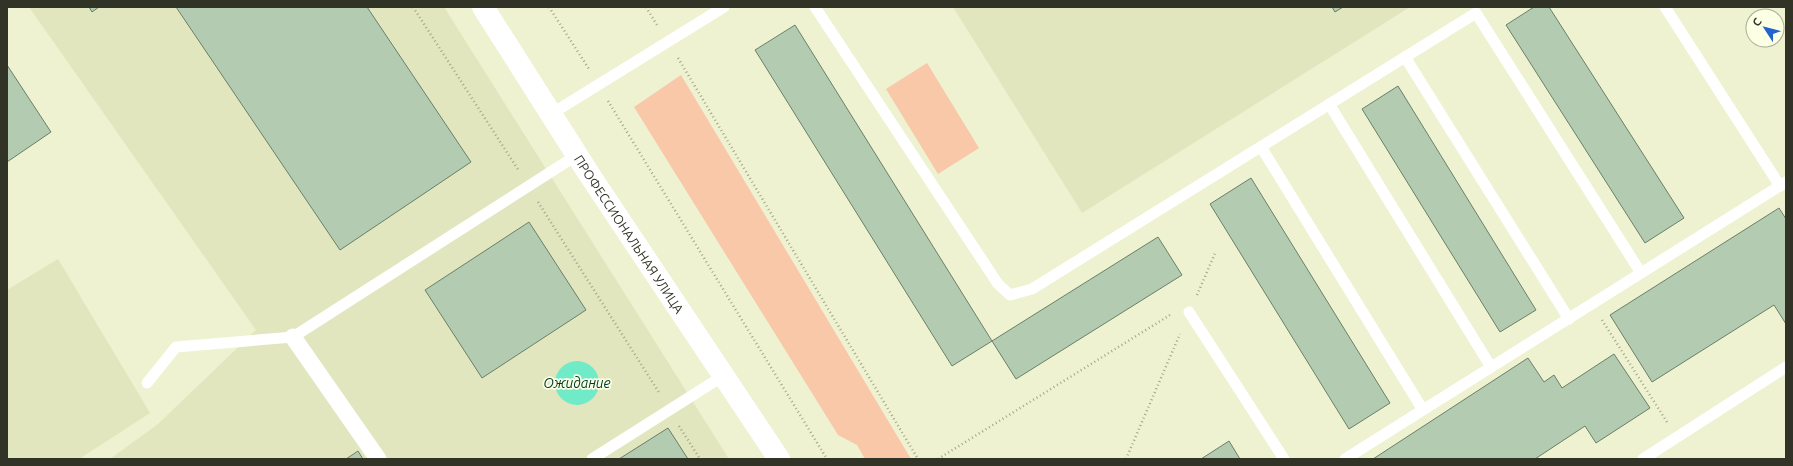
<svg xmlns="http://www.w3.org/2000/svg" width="1793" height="466" viewBox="0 0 1793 466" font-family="Ubuntu,sans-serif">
<rect width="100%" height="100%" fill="#eef2d0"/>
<g fill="#e1e6be">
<polygon points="29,7 444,7 729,459 110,459 158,424 256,330"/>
<polygon points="953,7 1410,7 1082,213"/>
<polygon points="58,259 150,413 79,459 7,459 7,290"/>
</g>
<g fill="#f9c8a9">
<polygon points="927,63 979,148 938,174 886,89"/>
<polygon points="681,75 911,459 865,459 857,445 838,435 634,107"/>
</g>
<circle fill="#70eac7" cx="577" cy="383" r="22"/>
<g fill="#b3ccb1" stroke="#698067">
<polygon points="89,7 99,7 92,12"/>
<polygon points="176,7 367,7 471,162 340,250"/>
<polygon points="1332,7 1343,7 1335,12"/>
<polygon points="1534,7 1549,7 1684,218 1645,243 1506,25"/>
<polygon points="795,25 992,341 952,366 755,50"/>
<polygon points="7,65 51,132 7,162"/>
<polygon points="1398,86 1536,310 1500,332 1362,109"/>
<polygon points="1251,178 1390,403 1349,429 1210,204"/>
<polygon points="1779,208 1786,219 1786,324 1774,305 1652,382 1610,315"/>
<polygon points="529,222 586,310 482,378 425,290"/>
<polygon points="1158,237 1182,275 1016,379 992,341"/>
<polygon points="1614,354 1650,408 1596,443 1585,426 1535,459 1373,459 1528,358 1544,382 1554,375 1562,388"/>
<polygon points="668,428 688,459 619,459"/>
<polygon points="1229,441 1240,459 1201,459"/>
<polygon points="358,451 363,459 346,459"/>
</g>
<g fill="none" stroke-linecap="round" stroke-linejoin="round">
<g stroke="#a2a58b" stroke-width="2.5" stroke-dasharray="1 3" stroke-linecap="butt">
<polyline points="413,7 519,171"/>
<polyline points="549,7 589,69"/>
<polyline points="646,7 657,25"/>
<polyline points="678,58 918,459"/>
<polyline points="608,101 827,459"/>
<polyline points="538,202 660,394"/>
<polyline points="1197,295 1216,251"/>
<polyline points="1602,320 1667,422"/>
<polyline points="679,426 700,459"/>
<polyline points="938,459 1170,315"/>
<polyline points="1126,459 1180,334"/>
</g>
<g stroke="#fff" stroke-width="11">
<polyline points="815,7 998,284 1010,295 1032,289 1476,13 1641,273"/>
<polyline points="1665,7 1780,186"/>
<polyline points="1405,57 1569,319"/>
<polyline points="1329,104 1491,367"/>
<polyline points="551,114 724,7"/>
<polyline points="1261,147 1423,410"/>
<polyline points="1189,312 1284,459"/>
<polyline points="147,383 176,347 293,337 577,155"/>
<polyline points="592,459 723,376"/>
<polyline points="1345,459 1786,182"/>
<polyline points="1643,459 1786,367"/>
</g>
<polyline stroke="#fff" stroke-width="17" points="293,337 378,459"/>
<path stroke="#fff" stroke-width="22" id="s1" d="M483 7 589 174 779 459"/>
</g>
<g text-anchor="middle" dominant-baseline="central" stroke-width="3.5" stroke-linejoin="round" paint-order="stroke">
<g font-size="13" fill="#313326" stroke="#fbffe3">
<text stroke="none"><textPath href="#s1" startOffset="270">ПРОФЕССИОНАЛЬНАЯ УЛИЦА</textPath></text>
</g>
<g font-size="14" font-style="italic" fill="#003a2d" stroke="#fbffe3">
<text x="577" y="383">Ожидание</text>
</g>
</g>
<rect width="1793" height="466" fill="none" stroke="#313326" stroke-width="16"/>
<g transform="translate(1765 28) rotate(306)"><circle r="19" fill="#fbffe3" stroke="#aaad97"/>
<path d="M0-3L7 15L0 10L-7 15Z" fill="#2462cf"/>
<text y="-6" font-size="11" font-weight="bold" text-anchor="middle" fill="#313326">С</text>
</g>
</svg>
